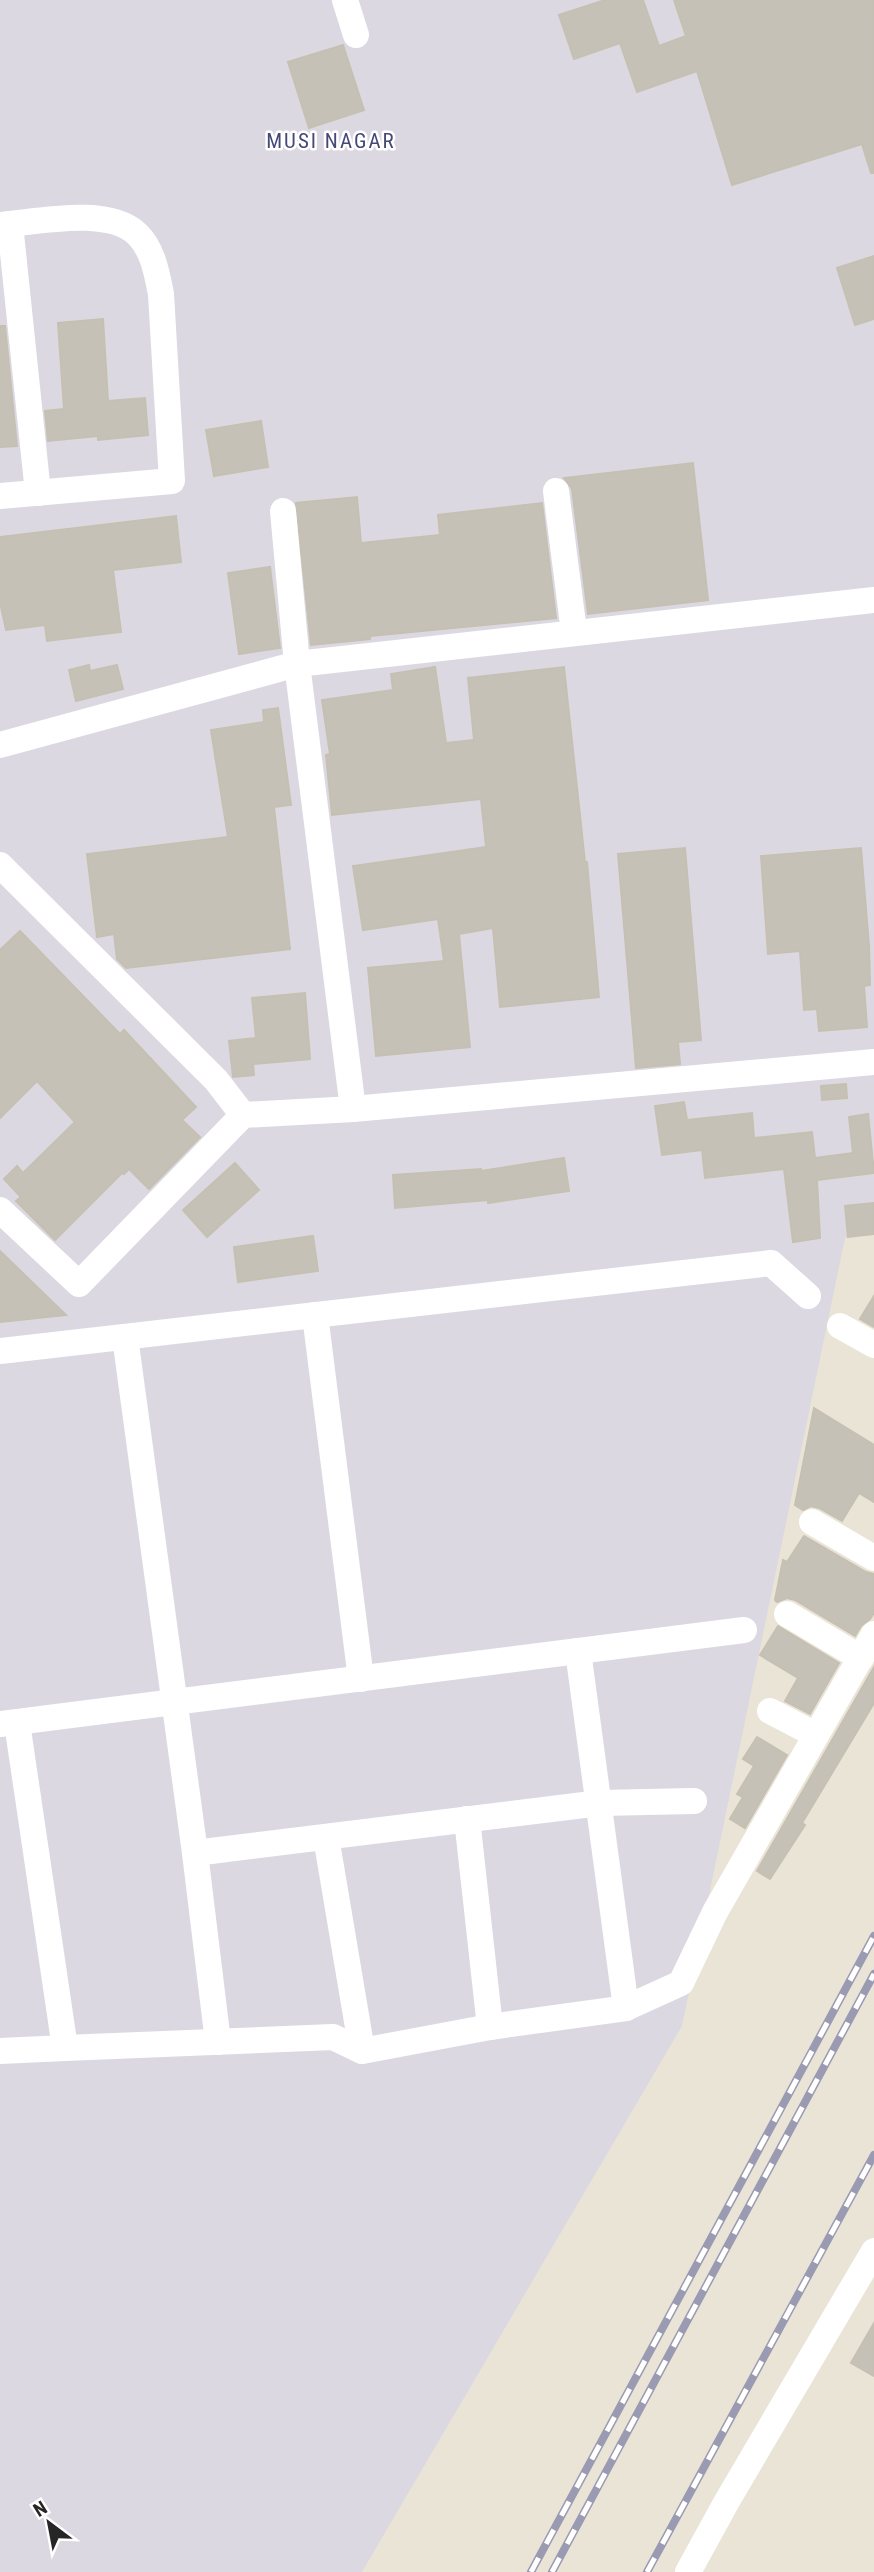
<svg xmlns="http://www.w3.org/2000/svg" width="874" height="2572" viewBox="0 0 874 2572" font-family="'Roboto Condensed',sans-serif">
<rect width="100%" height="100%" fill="#eae4d6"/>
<polygon fill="#dcd8e2" points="0,0 874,0 874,1233 845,1238 682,2026 362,2572 0,2572"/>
<g fill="#c5c1b7" stroke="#c5c0b1" stroke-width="2">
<polygon points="605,0 643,0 659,46 686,36 674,0 874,0 874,173 871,173 862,144 732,185 697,71 637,92 620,43 574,59 559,15"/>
<polygon points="343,45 364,110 309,128 288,62"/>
<polygon points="874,256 874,319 855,325 837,268"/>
<polygon points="103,319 108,401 145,398 148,435 98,440 98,436 48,441 45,411 64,409 58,323"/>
<polygon points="0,326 5,326 17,446 0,447"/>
<polygon points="261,421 268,467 214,476 206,430"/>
<polygon points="693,463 708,600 588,614 572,489 564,478"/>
<polygon points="357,497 361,543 440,535 438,515 542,503 556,618 370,636 370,639 311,645 296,503"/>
<polygon points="176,516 181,562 113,570 121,632 47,641 45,625 6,630 0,602 0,537"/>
<polygon points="270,567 280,648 239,654 228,573"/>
<polygon points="89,665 90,671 117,665 123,689 76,701 69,670"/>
<polygon points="435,667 446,743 474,740 468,678 564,667 585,862 587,862 599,997 500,1007 493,928 459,934 470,1047 376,1056 368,968 444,961 438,919 363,930 353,866 486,847 481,799 332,815 326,755 330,754 322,700 393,690 391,674"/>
<polygon points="278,708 291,805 274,807 290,949 126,968 117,959 114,934 97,937 87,854 228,837 211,730 264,722 263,710"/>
<polygon points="685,848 701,1040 678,1042 680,1064 636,1068 618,854"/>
<polygon points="861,848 869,946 870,985 864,986 867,1027 819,1031 817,1009 804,1010 800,951 768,954 761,856"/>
<polygon points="20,931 120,1034 124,1030 196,1107 182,1120 200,1137 149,1189 129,1169 124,1174 122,1173 55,1240 16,1201 21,1197 4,1179 17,1166 23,1173 75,1122 37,1081 0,1118 0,950"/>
<polygon points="305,993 310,1059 253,1064 254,1075 233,1077 229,1041 256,1038 252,998"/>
<polygon points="846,1084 847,1098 822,1100 821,1086"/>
<polygon points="684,1102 687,1120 752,1113 754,1138 812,1132 815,1158 853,1153 849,1117 868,1114 874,1173 817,1180 820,1238 793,1242 784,1169 705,1178 702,1150 662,1155 655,1106"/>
<polygon points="564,1158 569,1191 488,1203 488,1200 395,1208 393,1175 481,1169 481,1171"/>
<polygon points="235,1163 259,1190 207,1237 183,1210"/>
<polygon points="874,1203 874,1234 848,1237 845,1206"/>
<polygon points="313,1236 318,1271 238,1282 234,1247"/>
<polygon points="0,1251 66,1315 0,1322"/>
<polygon points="874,1296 874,1327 860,1319"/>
<polygon points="814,1408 874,1445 874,1502 859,1493 842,1521 819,1508 811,1506 803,1510 795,1505"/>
<polygon points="804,1536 866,1572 874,1574 874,1613 870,1619 861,1626 855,1636 795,1600 787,1598 777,1602 775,1600 783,1560 787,1562"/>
<polygon points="778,1626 839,1663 810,1714 785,1701 798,1678 760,1655"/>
<polygon points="874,1667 874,1703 802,1823 805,1825 770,1879 757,1871"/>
<polygon points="757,1737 787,1755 745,1828 730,1819 743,1797 737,1794 754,1766 743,1759"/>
<polygon points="874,2323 874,2376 851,2363"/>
</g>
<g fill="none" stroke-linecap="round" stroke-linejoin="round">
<g stroke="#fff" stroke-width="26">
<polyline points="345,0 356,35"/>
<polyline points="10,224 38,493"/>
<path d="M0 225C37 222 108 206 137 234 153 249 157 274 161 294L172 481 0 496"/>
<polyline points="556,491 574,632"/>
<polyline points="283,511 297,664 353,1109"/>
<polyline points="0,745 297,664 874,600"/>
<polyline points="0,865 216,1080 243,1115"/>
<polyline points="0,1210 79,1284 243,1115 353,1109 874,1062"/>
<polyline points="315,1315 361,1679"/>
<polyline points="840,1326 874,1345"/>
<polyline points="125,1337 195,1853 218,2042"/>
<polyline points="0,1351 771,1263 808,1296"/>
<polyline points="812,1522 874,1558"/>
<polyline points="787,1614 861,1658"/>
<polyline points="578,1651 626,2008"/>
<polyline points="770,1711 816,1735"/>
<polyline points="0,1724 744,1630"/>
<polyline points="467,1819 490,2027"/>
<polyline points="326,1837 362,2051"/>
<polyline points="195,1853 600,1803 694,1801"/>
<polyline points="65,2048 333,2037 362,2051 490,2027 626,2008 681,1983 715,1912 874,1634"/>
<polyline points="0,2051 65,2048 17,1723"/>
<polyline points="688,2572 727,2501 874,2251"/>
</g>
<g stroke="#9a9ab2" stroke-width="8">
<g id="rail">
<polyline points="531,2572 874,1936"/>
<polyline points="552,2572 874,1974"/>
<polyline points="647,2572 874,2155"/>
</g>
</g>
<use href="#rail" stroke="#fff" stroke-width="5" stroke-dasharray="16" stroke-linecap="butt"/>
</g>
<g text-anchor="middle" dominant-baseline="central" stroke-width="5" stroke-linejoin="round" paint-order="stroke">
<g font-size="21" letter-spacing="2" fill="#464978" stroke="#fff">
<text x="331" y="141">MUSI NAGAR</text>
</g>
</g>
<g transform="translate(49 2523) rotate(328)" stroke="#ffffff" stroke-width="5" paint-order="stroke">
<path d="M0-5L12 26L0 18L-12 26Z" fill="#262626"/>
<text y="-10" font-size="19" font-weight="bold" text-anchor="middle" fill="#262626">N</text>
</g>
</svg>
